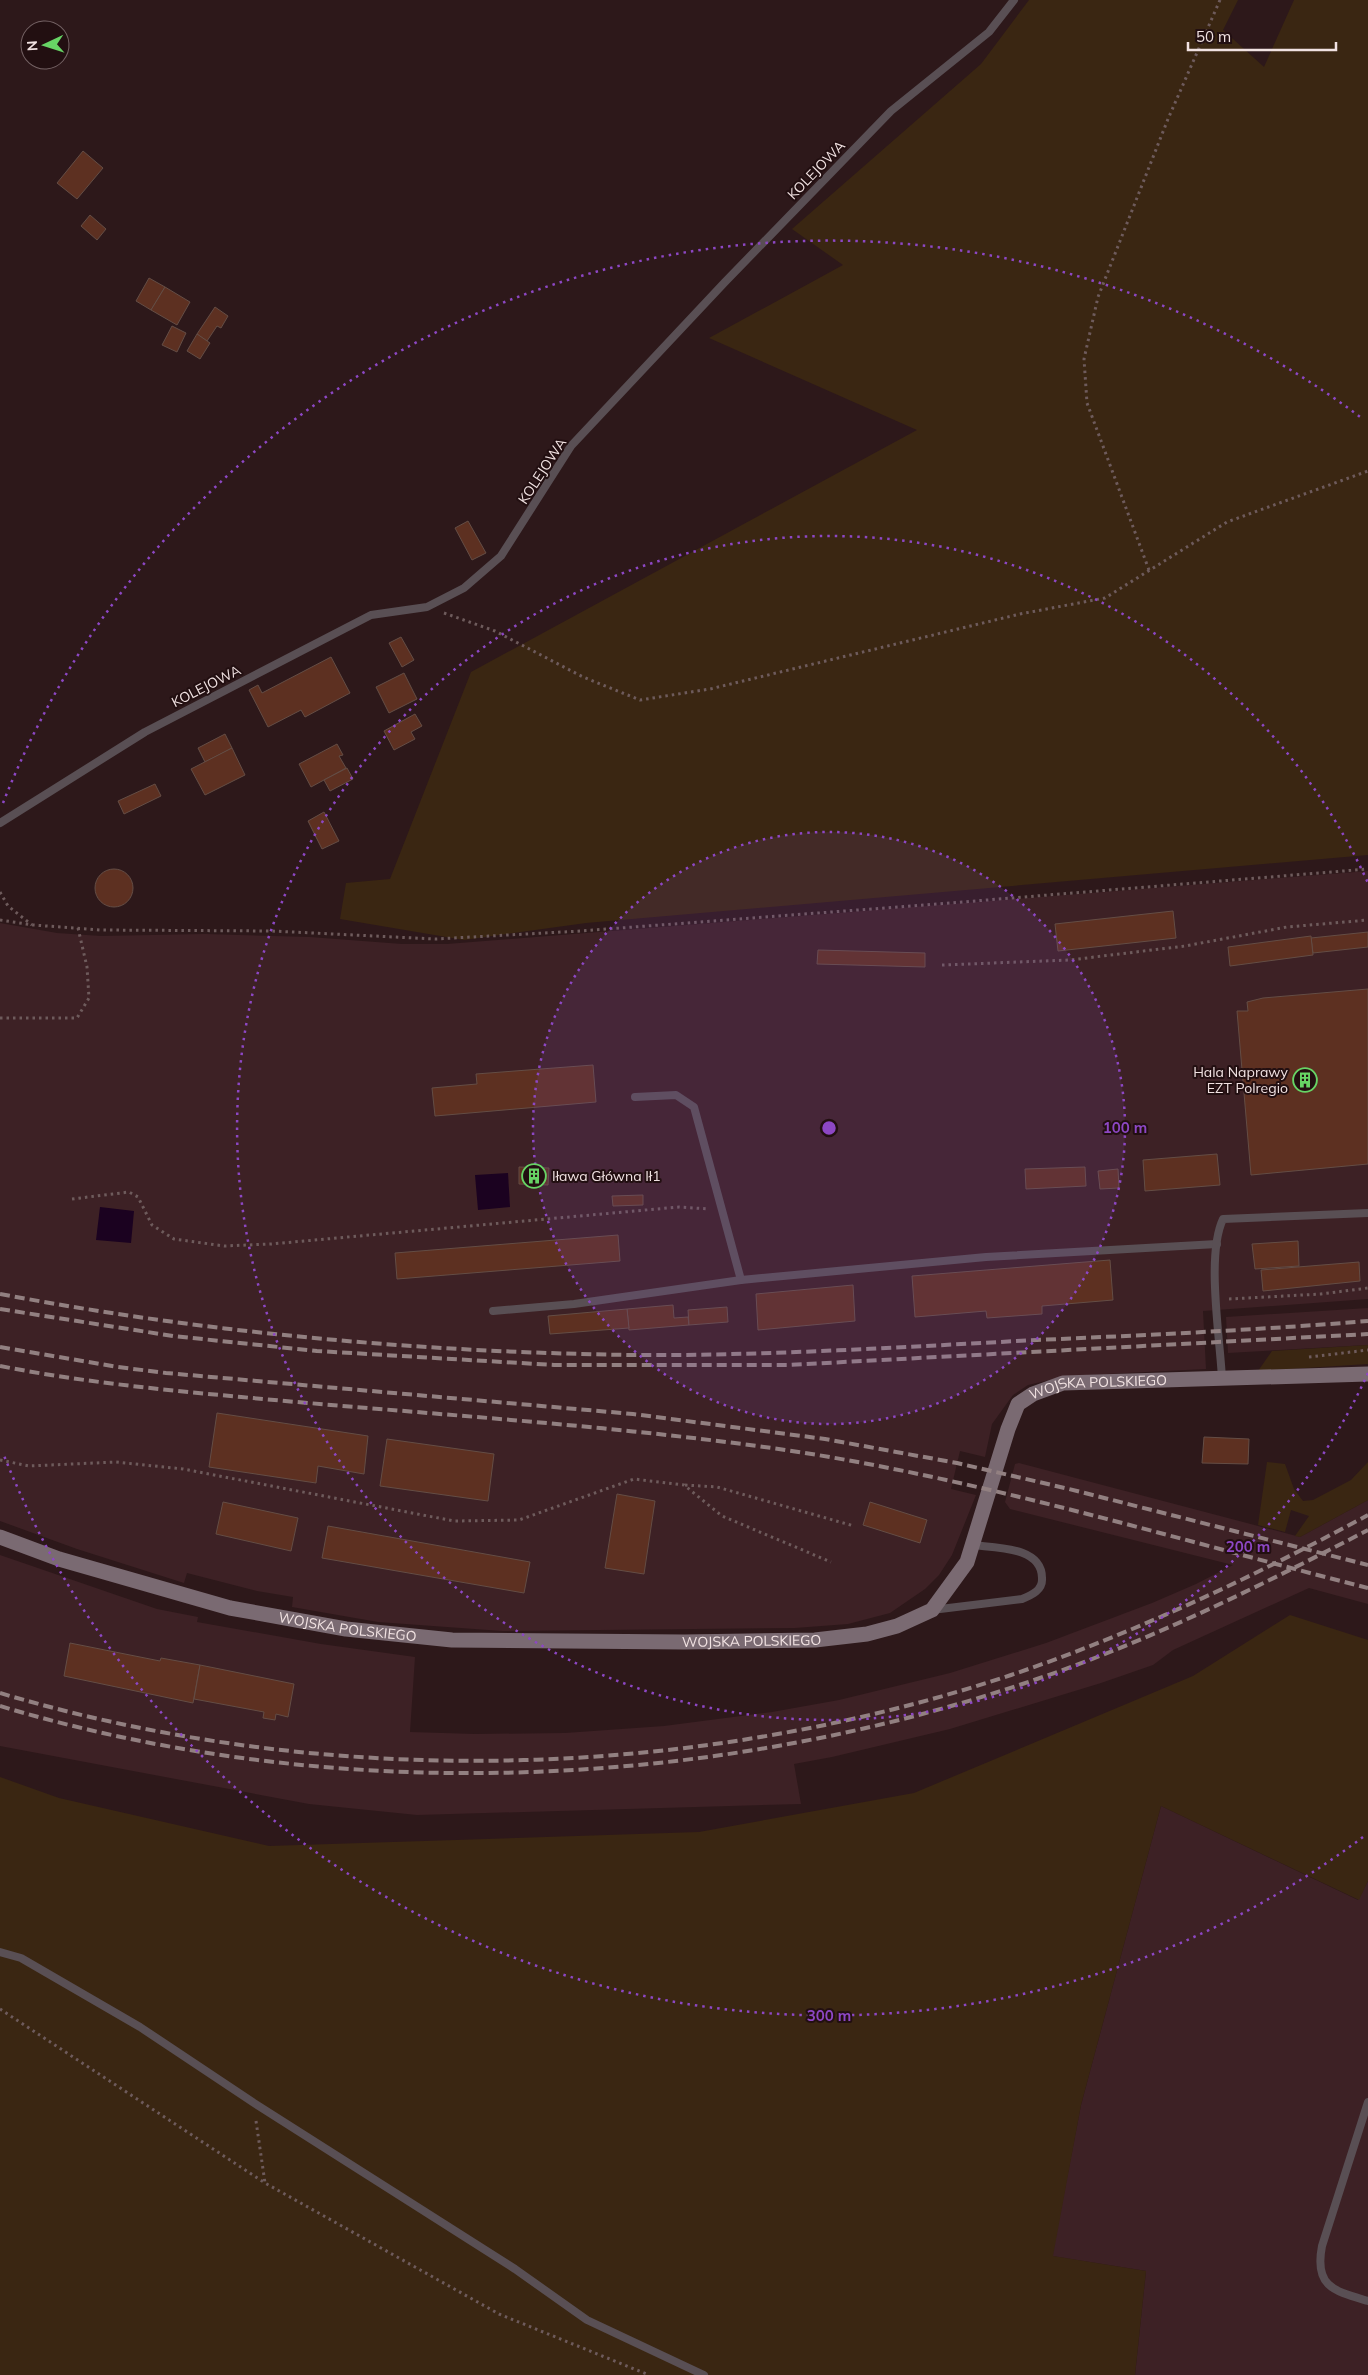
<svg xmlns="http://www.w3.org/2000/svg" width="1368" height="2375" viewBox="0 0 1368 2375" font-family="Mulish,sans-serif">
<rect width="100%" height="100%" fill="#2d181a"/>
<g fill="#3d2125">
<polygon points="1368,871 1368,1299 1203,1311 1206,1369 1067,1376 1028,1385 1013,1395 992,1424 985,1457 960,1451 951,1489 976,1495 952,1555 939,1575 925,1589 890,1613 848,1624 795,1628 502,1631 378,1622 292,1607 293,1597 257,1591 187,1573 184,1583 77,1549 0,1521 0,923 57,933 101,936 205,934 310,937 402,944 447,944"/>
<polygon points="1368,1308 1368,1345 1228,1353 1226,1317"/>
<polygon points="1019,1463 1300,1537 1368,1500 1368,1604 1309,1588 1173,1650 1153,1665 1101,1683 950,1729 832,1757 794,1764 801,1804 417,1815 309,1804 0,1746 0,1555 157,1609 198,1617 197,1622 321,1644 415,1657 410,1732 475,1734 565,1733 664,1726 772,1712 839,1700 950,1673 1046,1643 1152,1603 1196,1584 1233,1565 1010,1509 1005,1502 1015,1464"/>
<polygon points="1161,1806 1358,1900 1368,1881 1368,2375 1135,2375 1146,2271 1052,2256 1081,2105"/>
</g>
<g fill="#3a2612">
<polygon points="1029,0 1238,0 1223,30 1264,67 1294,0 1368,0 1368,855 586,923 464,940 340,919 346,883 390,879 471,672 917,430 709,338 843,265 792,229 981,64"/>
<polygon points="1368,1345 1368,1364 1258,1371 1272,1351"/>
<polygon points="1267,1462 1285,1464 1294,1489 1303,1501 1313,1500 1351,1480 1368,1462 1368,1500 1300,1537 1295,1536 1309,1516 1291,1510 1285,1532 1258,1525"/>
<polygon points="1290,1615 1368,1640 1368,1881 1359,1900 1161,1806 1081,2105 1053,2256 1146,2271 1135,2375 0,2375 0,1777 59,1798 269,1846 699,1832 914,1793 1193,1676"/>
</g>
<g fill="#1b0220">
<polygon points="508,1173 510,1207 478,1210 475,1175"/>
<polygon points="100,1207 134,1211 131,1243 96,1240"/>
</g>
<g fill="#5d3021" stroke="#644d45">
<polygon points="83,151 103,168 77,199 57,183"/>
<polygon points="90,215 106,229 97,240 81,226"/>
<polygon points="149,278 165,287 151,310 136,301"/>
<polygon points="165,287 190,302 177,325 151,310"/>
<polygon points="215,307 228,316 221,328 217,326 207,341 197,334"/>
<polygon points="172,326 186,333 177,352 162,345"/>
<polygon points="197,334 210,343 200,359 187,351"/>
<polygon points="468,521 486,553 472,560 455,528"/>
<polygon points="401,637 414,660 402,667 389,643"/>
<polygon points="331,657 350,693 305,717 301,710 268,727 249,690 258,685 262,693"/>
<polygon points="404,673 417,699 389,713 376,687"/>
<polygon points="415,714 422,726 411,732 415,739 394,750 384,731"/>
<polygon points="225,734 232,748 205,762 198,748"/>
<polygon points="337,744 343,755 339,756 346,768 311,787 299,764"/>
<polygon points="232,748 245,775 205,795 191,769"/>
<polygon points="347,768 353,779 330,791 324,780"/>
<polygon points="155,784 161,796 124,814 118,801"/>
<polygon points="324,812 339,841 322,849 308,821"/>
<circle cx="114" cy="888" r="19"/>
<polygon points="1173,911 1176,938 1058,951 1055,924"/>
<polygon points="1368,932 1368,947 1313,953 1311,938"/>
<polygon points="1311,936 1313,955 1230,966 1228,947"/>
<polygon points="818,950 925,953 925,967 817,964"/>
<polygon points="1368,989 1368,1164 1251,1175 1237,1011 1248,1011 1247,1002 1263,998"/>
<polygon points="593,1065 596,1102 435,1116 432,1088 477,1084 476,1074"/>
<polygon points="1217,1154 1220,1185 1145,1191 1143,1160"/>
<polygon points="519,1167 549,1168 548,1185 519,1184"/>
<polygon points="1085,1167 1086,1186 1026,1189 1025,1169"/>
<polygon points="1118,1169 1119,1188 1100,1189 1098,1171"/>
<polygon points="643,1195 643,1205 613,1206 612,1196"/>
<polygon points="618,1235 620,1261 397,1279 395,1253"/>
<polygon points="1298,1241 1299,1266 1255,1269 1252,1244"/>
<polygon points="1110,1260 1113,1300 1042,1306 1042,1314 987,1318 986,1311 915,1317 912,1276"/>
<polygon points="1359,1262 1360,1281 1263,1291 1261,1270"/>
<polygon points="853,1285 855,1321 758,1330 756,1294"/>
<polygon points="673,1305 674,1318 688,1317 689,1325 629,1330 627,1309"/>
<polygon points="727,1307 728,1322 689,1325 688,1310"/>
<polygon points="627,1309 629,1328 550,1334 548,1316"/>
<polygon points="217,1413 368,1436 364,1474 318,1466 316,1483 209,1467"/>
<polygon points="1204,1437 1249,1439 1248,1464 1202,1463"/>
<polygon points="387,1439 494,1454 488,1501 380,1486"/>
<polygon points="617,1494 655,1501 644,1574 605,1568"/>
<polygon points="223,1502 298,1518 291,1551 216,1534"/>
<polygon points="870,1502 927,1520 920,1543 863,1525"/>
<polygon points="328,1526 530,1562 524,1593 322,1558"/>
<polygon points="70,1643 160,1661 161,1658 200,1665 193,1703 64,1676"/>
<polygon points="200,1665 294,1684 288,1717 276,1714 275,1720 263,1718 264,1712 194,1699"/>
</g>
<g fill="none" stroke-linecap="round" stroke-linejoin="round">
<g stroke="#6e5b5c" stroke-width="3" stroke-dasharray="2.5 4" stroke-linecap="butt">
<polyline points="1149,570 1087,403 1084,359 1098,297 1168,119 1220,0"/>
<polyline points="444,613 495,631 583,677 640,700 710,689 1020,614 1105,598 1227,522 1368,471"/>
<polyline points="0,892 8,906 32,925"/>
<polyline points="0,920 33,925 101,930 272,931 435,939 581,931 950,903 1368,869"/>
<polyline points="942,965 1070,960 1185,946 1287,927 1368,920"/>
<polyline points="0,1018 77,1018 89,998 87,967 78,928"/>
<polyline points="72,1199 129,1192 138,1197 152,1225 174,1239 224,1246 271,1244 679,1207 709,1209"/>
<polyline points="1229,1299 1321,1294 1368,1288"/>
<polyline points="1309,1357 1368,1350"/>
<polyline points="0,1460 29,1466 116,1462 183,1469 454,1521 519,1520 634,1479 684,1485 722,1516 831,1562"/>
<polyline points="685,1485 717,1487 854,1526"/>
<polyline points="0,2009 265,2183 499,2314 649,2375"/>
<polyline points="256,2121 265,2183"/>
</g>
<g stroke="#594f54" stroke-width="8">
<polyline points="0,823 145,732 371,615 427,607 464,588 501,556 571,446 725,282 891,111 989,32 1014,0"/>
<polyline points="635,1097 676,1095 694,1107 741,1280"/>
<polyline points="493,1311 574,1304 741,1280 986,1257 1217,1244"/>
<path d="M1222 1379C1220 1337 1206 1255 1223 1219L1368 1213"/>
<path d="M932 1610 1022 1599C1032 1595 1043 1590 1042 1578 1042 1546 995 1548 972 1545"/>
<polyline points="0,1952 21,1958 140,2027 254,2103 515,2269 587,2320 704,2375"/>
<path d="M1368 2102 1322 2246C1314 2287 1334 2291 1368 2301"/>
</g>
<path stroke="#7a6a72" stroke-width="15" id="s1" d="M0 1537 59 1559 230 1608 346 1629 452 1640 684 1642 815 1640 867 1634 897 1626 932 1610 967 1562 1008 1429 1018 1404 1033 1394 1063 1383 1368 1374"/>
<g stroke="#928081" stroke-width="4" stroke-dasharray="10 5" stroke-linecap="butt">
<path d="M0 1294C208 1333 419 1352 631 1355 766 1356 902 1347 1037 1340 1148 1335 1258 1330 1368 1321"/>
<polyline points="0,1309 173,1336 317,1351 554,1365 788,1365 1368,1334"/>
<polyline points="0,1347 118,1367 166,1373 633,1414 825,1439 957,1463 1069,1489 1368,1565"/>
<path d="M0 1366C87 1383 175 1391 263 1399 428 1414 593 1424 757 1446 962 1473 1167 1537 1368 1588"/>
<path d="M0 1693C325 1790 689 1782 1011 1675 1135 1633 1253 1577 1368 1515"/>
<path d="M0 1706C333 1806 709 1792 1037 1679 1152 1640 1260 1586 1368 1530"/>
</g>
</g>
<circle cx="829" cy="1128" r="296" fill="#8d47c4" fill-opacity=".12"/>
<g fill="none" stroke="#8d47c4" stroke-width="2.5" stroke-dasharray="2.5 5">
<circle cx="829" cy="1128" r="296"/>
<path d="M1368 1373A592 592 0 1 1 1368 883"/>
<path d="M1363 1837A888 888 0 0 1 3 1453M3 803A888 888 0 0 1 1363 419"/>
</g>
<defs>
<g id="building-ring" transform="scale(1.25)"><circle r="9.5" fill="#220f11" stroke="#67d465" stroke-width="1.5"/><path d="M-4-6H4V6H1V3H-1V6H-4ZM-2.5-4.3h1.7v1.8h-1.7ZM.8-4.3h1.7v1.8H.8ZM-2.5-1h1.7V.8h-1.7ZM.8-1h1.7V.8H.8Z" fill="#67d465"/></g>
</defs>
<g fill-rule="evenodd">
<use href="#building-ring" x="1305" y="1080"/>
<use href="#building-ring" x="534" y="1176"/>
</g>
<g text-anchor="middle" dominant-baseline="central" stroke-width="4" stroke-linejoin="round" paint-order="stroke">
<g font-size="14" fill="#f1e2e2" stroke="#220f11">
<text transform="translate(816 170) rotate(-46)">KOLEJOWA</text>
<text transform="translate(542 471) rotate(-57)">KOLEJOWA</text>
<text transform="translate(206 686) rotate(-27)">KOLEJOWA</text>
<text stroke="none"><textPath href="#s1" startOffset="1260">WOJSKA POLSKIEGO</textPath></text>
<text stroke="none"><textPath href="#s1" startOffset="360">WOJSKA POLSKIEGO</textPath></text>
<text stroke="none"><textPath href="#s1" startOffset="765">WOJSKA POLSKIEGO</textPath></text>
</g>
<g font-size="14" fill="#f1e2e2" stroke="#220f11" text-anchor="end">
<text x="1288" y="1072">Hala Naprawy<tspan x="1288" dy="16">EZT Polregio</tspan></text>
<text x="552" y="1176" text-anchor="start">Iława Główna Ił1</text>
</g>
</g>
<circle cx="829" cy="1128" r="8" fill="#8d47c4" stroke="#220f11" stroke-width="2.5"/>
<g font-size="15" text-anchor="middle" font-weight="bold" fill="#8d47c4" stroke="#220f11" stroke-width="4" stroke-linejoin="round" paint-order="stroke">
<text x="1125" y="1133">100 m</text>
<text x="1248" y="1552">200 m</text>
<text x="829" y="2021">300 m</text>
</g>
<g transform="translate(45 45) rotate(266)"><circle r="24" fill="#220f11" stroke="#756365"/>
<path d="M0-4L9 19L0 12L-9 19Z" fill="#67d465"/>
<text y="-8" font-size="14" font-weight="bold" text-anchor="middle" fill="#f1e2e2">N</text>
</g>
<path d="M1188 42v8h148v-8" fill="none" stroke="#f1e2e2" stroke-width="2.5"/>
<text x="1196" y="42" font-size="15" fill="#f1e2e2" stroke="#220f11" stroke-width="4" paint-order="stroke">50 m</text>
</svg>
